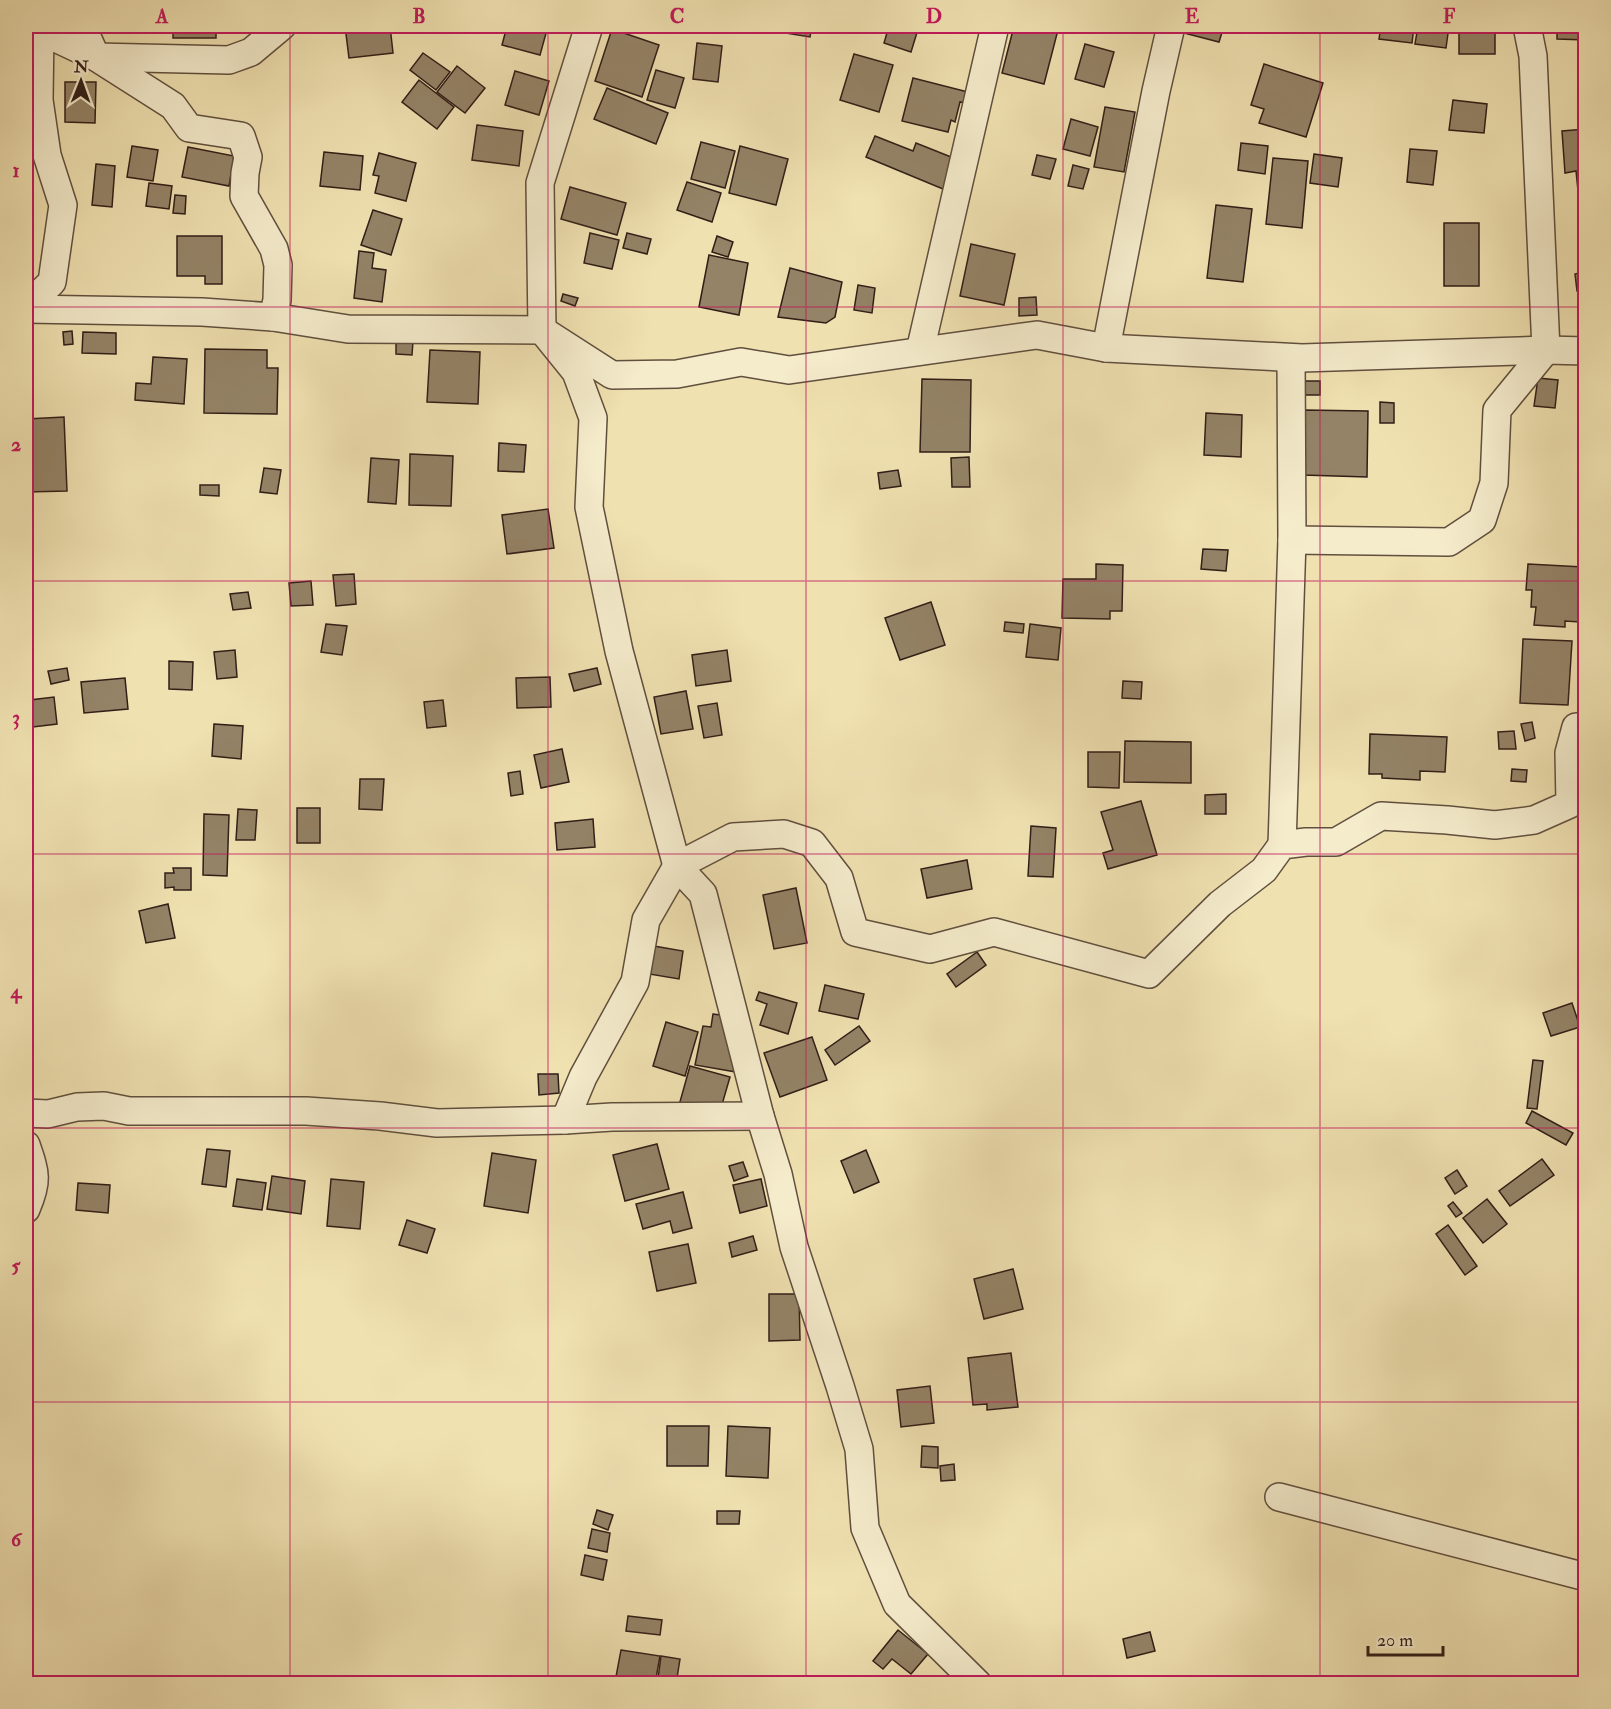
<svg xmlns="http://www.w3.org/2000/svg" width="1611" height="1709" viewBox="0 0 1611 1709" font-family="'IM FELL Double Pica',serif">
<rect width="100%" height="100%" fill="#f0e1b1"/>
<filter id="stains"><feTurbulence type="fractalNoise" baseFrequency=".00333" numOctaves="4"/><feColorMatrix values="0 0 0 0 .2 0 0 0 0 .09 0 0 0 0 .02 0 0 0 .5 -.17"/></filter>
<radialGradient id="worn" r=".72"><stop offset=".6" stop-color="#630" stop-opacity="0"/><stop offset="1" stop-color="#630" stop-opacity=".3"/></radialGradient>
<g fill="#948367" stroke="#301e17" stroke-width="1.5">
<rect x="173" y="26" width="43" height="12"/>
<polygon points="345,26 390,26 393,53 349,58"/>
<polygon points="461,26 495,26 494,32"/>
<polygon points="507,26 548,26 540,55 502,45"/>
<polygon points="786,26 812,26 810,37 785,33"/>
<polygon points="889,26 919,26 911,52 884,43"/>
<polygon points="1014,26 1059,26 1044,84 1002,73"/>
<polygon points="1186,26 1224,26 1219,42 1184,33"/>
<polygon points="1332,26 1355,26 1353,33 1331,28"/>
<polygon points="1381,26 1414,26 1412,43 1379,39"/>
<polygon points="1418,26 1449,26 1446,48 1415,44"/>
<polygon points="1557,26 1586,26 1586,40 1557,39"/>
<polygon points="612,29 659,45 642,97 595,81"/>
<rect x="1459" y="31" width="36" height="23"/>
<polygon points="697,43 722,46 718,82 693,79"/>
<polygon points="1085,44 1114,52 1104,87 1075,79"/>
<polygon points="423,53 450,72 436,90 410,70"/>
<polygon points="854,54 893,65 879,112 840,100"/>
<polygon points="1264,64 1323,83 1306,137 1259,123 1264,109 1251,105"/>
<polygon points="457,66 485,88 465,113 437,92"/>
<polygon points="656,70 684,78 675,108 647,100"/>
<polygon points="515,71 549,81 539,115 505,105"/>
<polygon points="913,78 968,92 965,103 960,102 955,122 951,120 948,132 902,121"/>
<polygon points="419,80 454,107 437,129 402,102"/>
<polygon points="65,82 96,82 95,123 65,122"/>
<polygon points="607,88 668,113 656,144 594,119"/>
<polygon points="1453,100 1487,104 1484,133 1449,130"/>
<polygon points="1105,107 1135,112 1124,172 1094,167"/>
<polygon points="1071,119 1098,127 1090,156 1063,149"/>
<polygon points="477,125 523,131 519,166 472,160"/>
<polygon points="1586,129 1586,220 1581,220 1576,171 1565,173 1562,131"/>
<polygon points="875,136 913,151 916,143 956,159 943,189 866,157"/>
<polygon points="701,142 735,151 725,188 691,179"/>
<polygon points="1241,143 1268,146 1265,174 1238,170"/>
<polygon points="132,146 158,150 153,181 127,177"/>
<polygon points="740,146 788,159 776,205 729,193"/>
<polygon points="188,147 234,156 229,186 182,177"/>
<polygon points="1410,149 1437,151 1433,185 1407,182"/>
<polygon points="324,152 363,156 360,190 320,186"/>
<polygon points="379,153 416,163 406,201 375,193 379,176 373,175"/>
<polygon points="1314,154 1342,158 1338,187 1310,183"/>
<polygon points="1037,155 1056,159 1050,179 1032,175"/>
<polygon points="1273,158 1308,161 1302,228 1266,224"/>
<polygon points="96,164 115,166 112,207 92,205"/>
<polygon points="1073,165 1089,169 1083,189 1068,186"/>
<polygon points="687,182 721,193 712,222 677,210"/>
<polygon points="149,183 172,186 169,209 146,206"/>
<polygon points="570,187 626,203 617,235 561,219"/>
<polygon points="175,195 186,196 185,214 173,213"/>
<polygon points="1216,205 1252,209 1243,282 1207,278"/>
<polygon points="373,210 402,219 391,255 361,245"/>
<rect x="1444" y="223" width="35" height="63"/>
<polygon points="1586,230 1586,290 1577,291 1575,274 1583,272 1578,231"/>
<polygon points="590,233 619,240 612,269 584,263"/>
<polygon points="627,233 651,239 647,254 623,248"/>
<polygon points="177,236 222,236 222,284 205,284 205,276 177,276"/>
<polygon points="717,236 733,242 728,257 712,252"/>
<polygon points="971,244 1015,254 1004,305 960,296"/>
<polygon points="359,251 374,253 372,268 386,270 382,302 354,298"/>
<polygon points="709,255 748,263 739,315 699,307"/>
<polygon points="790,268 842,282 835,317 826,323 778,317"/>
<polygon points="858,285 875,288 872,313 854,310"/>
<polygon points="563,294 578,298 575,306 561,301"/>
<polygon points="1036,297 1037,315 1019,316 1019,298"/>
<polygon points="72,331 73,344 64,345 63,332"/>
<polygon points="83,332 116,333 116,354 82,353"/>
<polygon points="396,340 413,341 412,355 396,354"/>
<polygon points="205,349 267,350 267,368 278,368 277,414 204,413"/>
<polygon points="430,350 480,352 478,404 427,402"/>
<polygon points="153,357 187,359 184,404 135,400 136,383 151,384"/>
<polygon points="1538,378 1558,380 1555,408 1534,406"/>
<polygon points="922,379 971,380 970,452 920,452"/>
<rect x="1303" y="381" width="17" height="14"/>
<polygon points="1380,402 1394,403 1394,423 1380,423"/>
<polygon points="1305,410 1368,411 1367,477 1303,475"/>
<polygon points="1206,413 1242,415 1241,457 1204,455"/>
<polygon points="64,417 67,491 26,492 26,419"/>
<polygon points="499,443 526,445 524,472 498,471"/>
<polygon points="410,454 453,456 451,506 409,505"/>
<polygon points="969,457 970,487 952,487 951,458"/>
<polygon points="371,458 399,460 396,504 368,502"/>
<polygon points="264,468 281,470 277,494 260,492"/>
<polygon points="898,470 901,486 880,489 878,473"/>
<polygon points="200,485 219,485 219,496 200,495"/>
<polygon points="548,509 554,548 507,554 502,515"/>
<polygon points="1203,549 1228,550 1226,571 1201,569"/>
<rect x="26" y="563" width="5" height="42"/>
<polygon points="1096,564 1123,565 1122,611 1110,611 1110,619 1062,618 1063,579 1096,579"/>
<polygon points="1528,564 1583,567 1580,622 1565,621 1565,627 1534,625 1536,607 1531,607 1532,590 1526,590"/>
<polygon points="354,574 356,604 336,606 333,575"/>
<polygon points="311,581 313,605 291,606 289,583"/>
<polygon points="248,592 251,608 233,610 230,594"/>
<polygon points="931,602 945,645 900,660 885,618"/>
<polygon points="1005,622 1024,624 1023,633 1004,631"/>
<polygon points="326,624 347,626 342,655 321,652"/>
<polygon points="1030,624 1061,628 1058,660 1026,657"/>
<polygon points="1523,639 1572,641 1568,705 1520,703"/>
<polygon points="235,650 237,677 217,679 214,652"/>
<polygon points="727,650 731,681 696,686 692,655"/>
<polygon points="169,661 193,662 192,690 169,689"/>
<polygon points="67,668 69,680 51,684 48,671"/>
<polygon points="597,668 601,684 574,691 569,674"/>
<polygon points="550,677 551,707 517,708 516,678"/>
<polygon points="125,678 128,709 84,713 81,682"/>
<polygon points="1123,681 1142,682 1141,699 1122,698"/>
<polygon points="686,691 693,729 661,734 654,697"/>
<polygon points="54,697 57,724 33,727 30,700"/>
<polygon points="443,700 446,726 427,728 424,702"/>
<polygon points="717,703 722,735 704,738 698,706"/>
<polygon points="1532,722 1535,738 1525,741 1521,724"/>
<polygon points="214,724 243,726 241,759 212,756"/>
<polygon points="1514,731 1516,749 1499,749 1498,732"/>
<polygon points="1370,734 1447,737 1445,772 1420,771 1420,780 1382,778 1382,774 1369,774"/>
<polygon points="1125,741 1191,742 1191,783 1124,782"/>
<polygon points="562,749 569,782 541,788 534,755"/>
<polygon points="1088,752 1120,752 1119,788 1088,787"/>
<polygon points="1512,769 1527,770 1526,782 1511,781"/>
<polygon points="520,771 523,794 511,796 508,773"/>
<polygon points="360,779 384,779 382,810 359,809"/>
<polygon points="1226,794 1226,814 1205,814 1205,795"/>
<polygon points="1141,801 1157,855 1108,869 1103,853 1113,850 1101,812"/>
<rect x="297" y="808" width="23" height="35"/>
<polygon points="238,809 257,810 255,840 236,840"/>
<polygon points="204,814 229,815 227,876 203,875"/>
<polygon points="593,819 595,847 557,850 555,823"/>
<polygon points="1031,826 1056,828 1053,877 1028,876"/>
<polygon points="967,860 972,889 927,898 921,869"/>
<polygon points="173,868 191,868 191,890 174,890 174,887 165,888 165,873 174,873"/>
<polygon points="796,888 807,943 774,949 763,895"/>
<polygon points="168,904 175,938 146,943 139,911"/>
<polygon points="654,946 683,951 679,979 649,974"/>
<polygon points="977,952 986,965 956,987 947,974"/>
<polygon points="825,985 864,994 858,1019 819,1011"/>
<polygon points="759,992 797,1003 788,1034 760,1025 767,1004 756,1000"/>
<polygon points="1572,1003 1580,1027 1551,1036 1543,1013"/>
<polygon points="713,1014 727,1016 736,1072 695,1065 703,1026 711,1027"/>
<polygon points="666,1022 698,1032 685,1076 653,1066"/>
<polygon points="859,1026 870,1041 835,1065 825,1050"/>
<polygon points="812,1037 827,1080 780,1097 764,1053"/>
<polygon points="1533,1060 1543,1061 1537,1109 1527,1108"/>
<polygon points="690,1066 730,1077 721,1108 678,1109"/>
<polygon points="538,1074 558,1074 559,1093 539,1095"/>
<polygon points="1532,1111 1573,1133 1566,1145 1526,1123"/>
<polygon points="657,1144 669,1189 625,1201 613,1155"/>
<polygon points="207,1149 230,1151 226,1187 202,1184"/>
<polygon points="866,1150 879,1182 854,1193 841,1161"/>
<polygon points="492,1153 536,1160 528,1213 484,1206"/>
<polygon points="1542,1159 1554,1175 1510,1206 1499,1191"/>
<polygon points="743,1162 748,1176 734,1181 729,1166"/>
<polygon points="1457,1170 1467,1186 1455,1194 1445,1178"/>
<polygon points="272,1176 305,1181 301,1214 267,1209"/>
<polygon points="237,1179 266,1183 262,1210 233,1206"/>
<polygon points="331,1179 364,1182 360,1229 327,1226"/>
<polygon points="761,1179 767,1206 740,1213 733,1185"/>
<polygon points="78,1183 110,1185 108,1213 76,1210"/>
<polygon points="683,1192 692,1228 673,1233 670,1221 643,1229 636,1204"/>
<polygon points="1487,1199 1507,1224 1483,1243 1463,1218"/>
<polygon points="1453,1202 1462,1213 1456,1217 1448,1206"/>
<polygon points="407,1220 435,1229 427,1253 399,1245"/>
<polygon points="1448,1225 1477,1266 1465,1275 1436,1234"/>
<polygon points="753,1236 757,1250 732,1257 729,1243"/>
<polygon points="688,1244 696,1283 657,1291 649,1252"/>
<polygon points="1013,1269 1023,1309 984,1319 974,1279"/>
<polygon points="769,1294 799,1294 800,1340 769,1341"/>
<polygon points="1011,1353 1018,1407 987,1410 987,1404 973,1405 968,1358"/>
<polygon points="930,1386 934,1423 901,1427 897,1390"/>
<polygon points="667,1426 709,1426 708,1466 667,1466"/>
<polygon points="728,1426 770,1428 768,1478 726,1476"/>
<polygon points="922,1446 938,1447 938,1468 921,1467"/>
<polygon points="954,1464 955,1480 941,1481 940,1466"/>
<polygon points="597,1510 613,1515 608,1530 593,1524"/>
<polygon points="717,1511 740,1511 739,1524 717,1524"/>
<polygon points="592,1529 610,1533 607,1552 588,1548"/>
<polygon points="585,1555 607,1560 603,1580 581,1575"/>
<polygon points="628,1616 662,1620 660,1635 626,1631"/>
<polygon points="898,1630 928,1654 911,1674 892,1659 883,1669 873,1661"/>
<polygon points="1150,1632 1155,1651 1127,1658 1123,1639"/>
<polygon points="621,1650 660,1656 655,1684 627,1684 615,1682"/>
<polygon points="661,1656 680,1659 676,1684 663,1684 663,1680 658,1679"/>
</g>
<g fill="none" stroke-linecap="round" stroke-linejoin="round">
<g stroke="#604f3e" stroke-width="30">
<g id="street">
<polyline points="30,26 96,57 229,60 251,52 282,26"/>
<polyline points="82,26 96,57 173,106 189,128 241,136 248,157 245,173 244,196 274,249 278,265 277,300 273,317"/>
<polyline points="589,26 540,183 542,330 576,372 593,418 589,507 619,651 677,866 703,894 760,1116 778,1174 794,1247 840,1386 859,1449 865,1528 897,1604 978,1684"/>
<polyline points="26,307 52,282 63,205 47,155 39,100 40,30"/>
<polyline points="26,309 202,312 273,317 348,329 542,330 612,375 677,374 741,362 789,370 1037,335 1106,348 1302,358 1546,350 1586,351"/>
<polyline points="1106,348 1156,91 1171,26"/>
<polyline points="920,351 995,26"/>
<polyline points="1292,540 1449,542 1482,520 1494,483 1497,410 1546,350 1533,56 1527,26"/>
<polyline points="1282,845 1292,540 1291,358"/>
<polyline points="26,1113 48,1114 77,1107 104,1106 129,1111 306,1111 380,1116 437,1123 565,1120 612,1117 760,1116"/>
<polyline points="565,1120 583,1077 635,982 646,920 677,866 733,837 784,834 812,843 839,878 855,932 930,949 994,932 1149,974 1220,904 1264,870 1282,845 1306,842 1336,842 1381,816 1447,820 1495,825 1534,820 1570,804 1569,753 1576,727 1586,727"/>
<path d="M26 1145C36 1174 38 1181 26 1209"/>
<polyline points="1279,1497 1586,1577"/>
</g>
</g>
<use href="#street" stroke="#f5eccc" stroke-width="27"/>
</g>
<path fill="none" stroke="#c2185b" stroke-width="1.5" stroke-opacity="0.55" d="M290 26V1684M548 26V1684M806 26V1684M1063 26V1684M1320 26V1684M26 307H1586M26 581H1586M26 854H1586M26 1128H1586M26 1402H1586"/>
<rect width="1611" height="1709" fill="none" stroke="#f0e1b1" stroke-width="66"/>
<g transform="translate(81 81) rotate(1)" stroke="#f5eccc" stroke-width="4.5" paint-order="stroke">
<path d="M0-4.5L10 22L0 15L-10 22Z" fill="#301e17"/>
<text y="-9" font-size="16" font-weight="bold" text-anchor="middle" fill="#301e17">N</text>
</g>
<path d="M1368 1646v9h75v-9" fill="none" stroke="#301e17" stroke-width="3"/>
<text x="1377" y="1646" font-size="18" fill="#301e17" stroke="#f5eccc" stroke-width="4.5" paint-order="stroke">20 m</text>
<rect x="33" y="33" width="1545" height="1643" fill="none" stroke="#c2185b" stroke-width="2"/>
<g font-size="20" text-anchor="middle" font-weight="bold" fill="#c2185b">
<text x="162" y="23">A</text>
<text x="419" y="23">B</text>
<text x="677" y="23">C</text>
<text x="934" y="23">D</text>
<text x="1192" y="23">E</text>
<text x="1449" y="23">F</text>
<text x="16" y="177">1</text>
<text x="16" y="451">2</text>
<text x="16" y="724">3</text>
<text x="16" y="998">4</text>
<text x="16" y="1272">5</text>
<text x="16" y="1546">6</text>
</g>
<rect width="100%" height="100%" filter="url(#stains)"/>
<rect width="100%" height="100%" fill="url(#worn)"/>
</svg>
